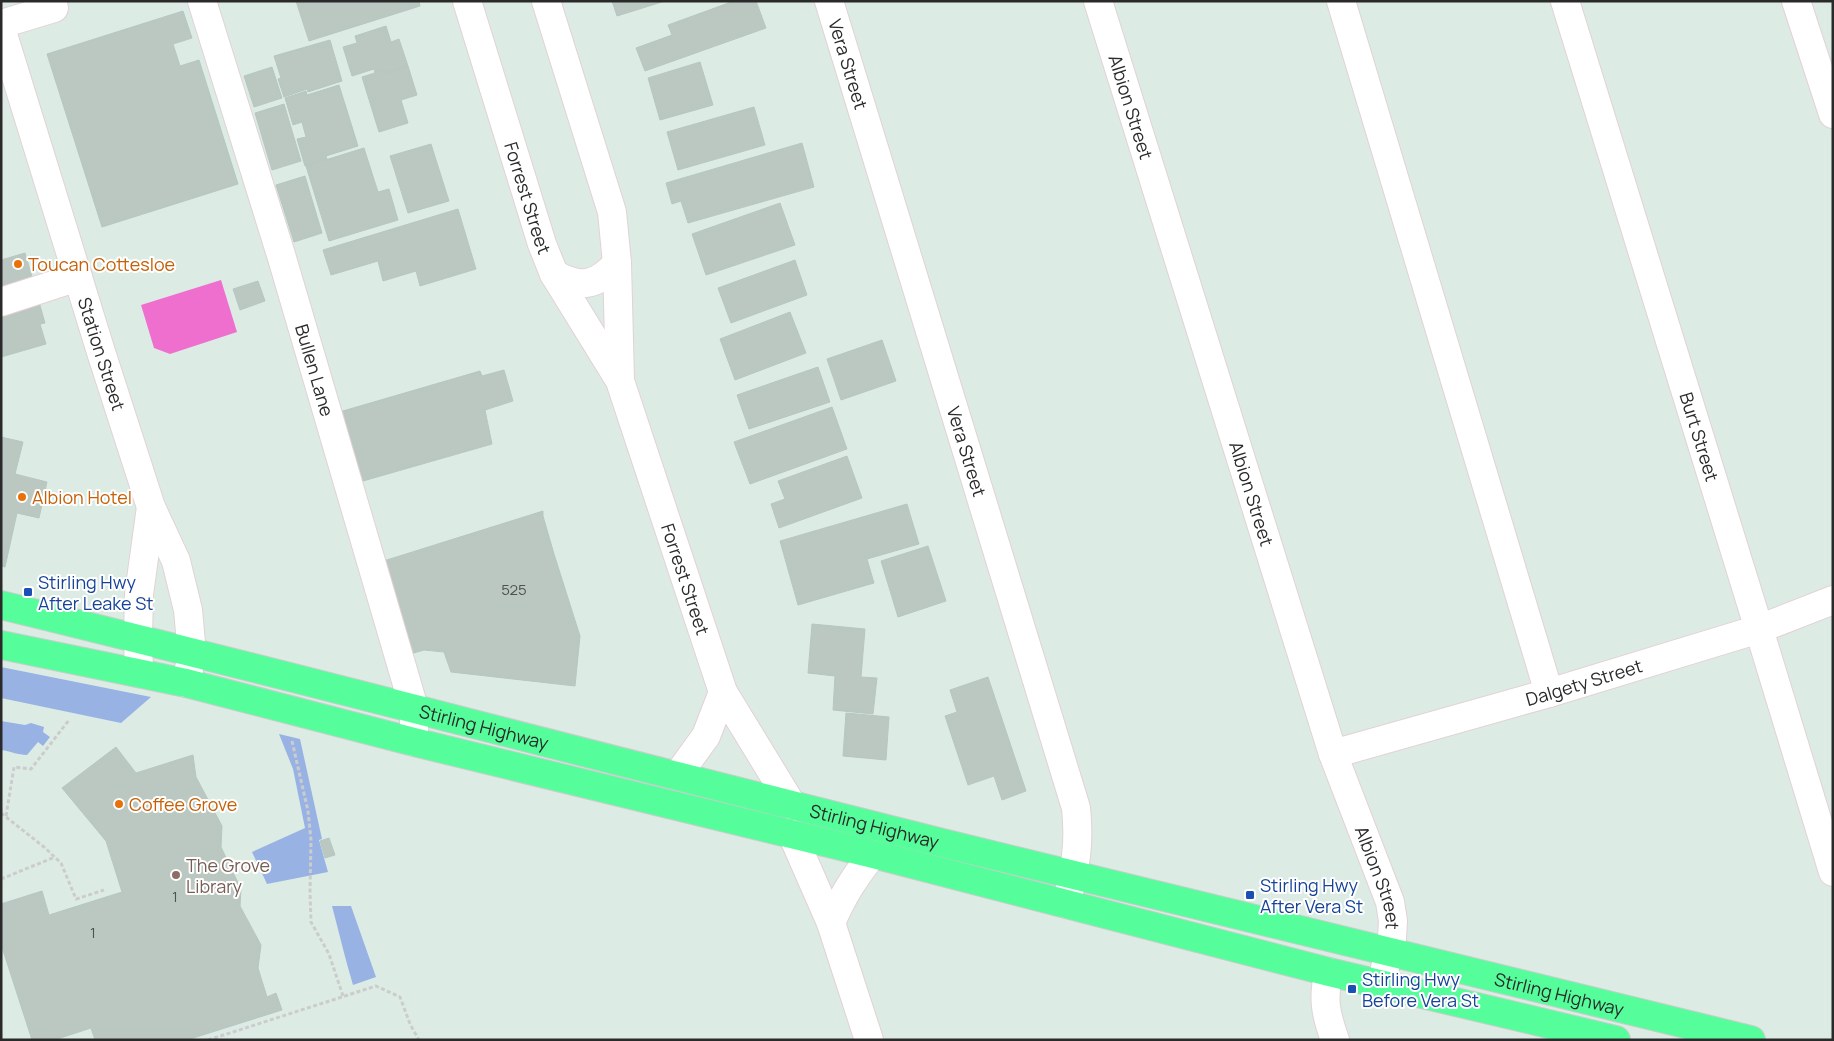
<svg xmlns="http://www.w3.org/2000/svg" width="1834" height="1041" viewBox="0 0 1834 1041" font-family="Manrope,sans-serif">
<rect width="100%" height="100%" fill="#dcece5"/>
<g fill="#98b3e3">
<polygon points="1,667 151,697 121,723 1,698"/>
<path d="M1 721 25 725 31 723 44 727 43 732 50 737 43 746 38 742 27 755C18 755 10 751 1 750Z"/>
<polygon points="279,734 300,739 322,839 319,840 328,872 267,884 252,852 305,828 293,769"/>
<path d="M332 906H351L376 977 353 985C345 959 339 932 332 906Z"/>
</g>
<polygon fill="#ef6fcf" points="221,280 237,332 170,354 154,348 141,305"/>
<g fill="#bbc8c2" stroke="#b6c7c1">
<polygon points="296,1 419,1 420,6 309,41"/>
<polygon points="612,1 665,1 617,16"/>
<polygon points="734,1 756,1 766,28 645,71 636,48 672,35 668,25"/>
<polygon points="183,11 192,38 173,44 180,66 199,60 238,184 102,227 47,54"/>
<polygon points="386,26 391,42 399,39 408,66 385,73 384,70 375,73 374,69 352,76 343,47 357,43 355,36"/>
<polygon points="330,40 342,81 308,92 307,89 284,97 278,79 281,78 274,56"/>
<polygon points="700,62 713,105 660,120 648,78"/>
<polygon points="408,66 417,95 401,100 408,123 379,132 362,77 384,70 385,73"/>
<polygon points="272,67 282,98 254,107 244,76"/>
<polygon points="339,85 358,146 326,156 327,159 305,166 297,139 306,137 302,122 293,125 285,98 306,91 307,95"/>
<polygon points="284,104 301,161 272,170 255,113"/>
<polygon points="754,107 765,145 678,170 667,132"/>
<polygon points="802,143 814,187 688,223 681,201 672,204 666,183"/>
<polygon points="431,144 449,201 408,213 390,156"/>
<polygon points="364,148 378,192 389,189 398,220 329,241 306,166"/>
<polygon points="305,176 322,233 294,242 276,185"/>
<polygon points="780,203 795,245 706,275 692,234"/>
<polygon points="458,209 476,269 420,286 416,271 383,281 378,261 331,275 323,250"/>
<polygon points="25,253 33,280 1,290 1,260"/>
<polygon points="795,260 807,295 731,323 718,288"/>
<polygon points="258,281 265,301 240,310 233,289"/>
<polygon points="39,302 45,323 40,324 46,344 1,357 1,314"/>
<polygon points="790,312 806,353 735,380 720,339"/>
<polygon points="882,340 896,381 841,400 827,359"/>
<polygon points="818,367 830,402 749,429 737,395"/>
<polygon points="504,370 513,401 485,410 492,444 356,483 336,413 480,371 482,376"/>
<polygon points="832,407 847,449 750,484 734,442"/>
<polygon points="1,437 23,442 15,474 47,482 39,518 17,513 5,567 1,566"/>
<polygon points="847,456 862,498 779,528 771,504 785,499 778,481"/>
<polygon points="907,504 919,544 867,559 874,583 798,605 780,541"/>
<polygon points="543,511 543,516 554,554 580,636 575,686 451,672 444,652 424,650 403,656 374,564"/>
<polygon points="928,546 946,601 898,617 881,561"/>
<polygon points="812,624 865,629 861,677 877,678 873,714 833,710 835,676 808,673"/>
<polygon points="988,677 1026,791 1002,800 994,776 968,785 945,716 957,712 950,690"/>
<polygon points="846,713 889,717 886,760 843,756"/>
<polygon points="116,747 136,773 193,755 196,777 222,826 221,847 241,889 240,906 261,945 258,968 267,997 276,993 282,1010 187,1040 95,1040 91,1028 54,1040 32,1040 1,944 1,904 42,891 49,915 122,892 106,841 62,788"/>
<polygon points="329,838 335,855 325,858 320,841"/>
</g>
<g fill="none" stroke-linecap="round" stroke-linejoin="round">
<g stroke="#e3d1d5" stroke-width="30">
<g id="minor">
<path id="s1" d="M202 1 282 258 414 708V742"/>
<path id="s2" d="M467 1 542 244 554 274 620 381 723 692 792 805"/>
<polyline points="546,1 612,212 617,263 620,380"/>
<path id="s3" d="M829 1 1076 808C1080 846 1075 868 1066 904"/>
<path id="s4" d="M1098 1 1333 754 1390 902 1393 921 1392 938 1381 985"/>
<polyline points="1341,1 1549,693"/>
<path id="s5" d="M1565 1 1759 629 1833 872"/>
<polyline points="1796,1 1833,114"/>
<polyline points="1,24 54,8"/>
<path id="s6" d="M1 28 101 352 151 507 176 561 188 610 192 654 186 683"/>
<path d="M554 274C580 289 597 286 617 263"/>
<polyline points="1,302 78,277"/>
<polyline points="139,673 138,638 139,594 151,507"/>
<path id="s7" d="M1333 754 1549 693 1759 629 1833 600"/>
<polyline points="677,776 706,736 723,692"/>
<polyline points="792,834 831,923 869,1040"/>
<path d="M831 923C843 895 854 878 873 854"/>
<path d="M1329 972C1322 998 1326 1015 1335 1040"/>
</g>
</g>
<g stroke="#ccc" stroke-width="30">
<g id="highway">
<path id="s8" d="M1 605C265 669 528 739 792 805 1111 886 1431 963 1751 1040"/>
<polyline points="1,645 186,683 414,742 873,854 1329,972 1616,1040"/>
</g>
</g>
<g stroke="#ccc" stroke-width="3" stroke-dasharray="4 2.5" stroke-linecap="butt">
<polyline points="292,741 308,811 311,840 310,892 311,922 329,954 343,996"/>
<polyline points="1,813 44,847 61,863 76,899 104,890"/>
<polyline points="6,816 14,767 31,769 69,720"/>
<polyline points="1,879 55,857"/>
<polyline points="208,1040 376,986 400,997 410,1024 419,1040"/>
</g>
<use href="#minor" stroke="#fff" stroke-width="28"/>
<use href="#highway" stroke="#55fe9b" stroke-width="28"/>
</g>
<g fill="#e8710a" stroke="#fff" stroke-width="2">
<circle cx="18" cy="264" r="5"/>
<circle cx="22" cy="497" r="5"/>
<circle cx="119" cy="804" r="5"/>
</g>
<g fill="#1a4fb4" stroke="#fff" stroke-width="2">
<rect x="23" y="587" width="10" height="10" rx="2.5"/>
<rect x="1245" y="890" width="10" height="10" rx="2.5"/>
<rect x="1347" y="984" width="10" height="10" rx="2.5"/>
</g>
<circle fill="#8d6e63" stroke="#fff" stroke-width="2" cx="176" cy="875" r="5"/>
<g text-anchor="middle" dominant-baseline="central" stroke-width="4" stroke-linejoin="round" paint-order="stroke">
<g font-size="15" fill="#4e5250">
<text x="514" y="589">525</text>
<text x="175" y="896">1</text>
<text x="93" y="932">1</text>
</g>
<g font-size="18" fill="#2a2a2a" stroke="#fff">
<text stroke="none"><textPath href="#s3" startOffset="66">Vera Street</textPath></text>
<text stroke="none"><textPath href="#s4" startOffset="111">Albion Street</textPath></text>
<text stroke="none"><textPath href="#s2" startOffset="206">Forrest Street</textPath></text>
<text stroke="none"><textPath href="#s6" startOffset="341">Station Street</textPath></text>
<text stroke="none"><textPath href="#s1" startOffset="386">Bullen Lane</textPath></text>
<text stroke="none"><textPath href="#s5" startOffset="456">Burt Street</textPath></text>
<text stroke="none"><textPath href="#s3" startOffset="471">Vera Street</textPath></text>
<text stroke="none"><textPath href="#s4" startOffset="516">Albion Street</textPath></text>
<text stroke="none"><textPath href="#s2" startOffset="621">Forrest Street</textPath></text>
<text stroke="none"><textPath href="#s7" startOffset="261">Dalgety Street</textPath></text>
<text stroke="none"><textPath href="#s8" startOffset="498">Stirling Highway</textPath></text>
<text stroke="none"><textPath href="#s8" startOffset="901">Stirling Highway</textPath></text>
<text stroke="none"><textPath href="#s4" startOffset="921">Albion Street</textPath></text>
<text stroke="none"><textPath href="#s8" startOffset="1606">Stirling Highway</textPath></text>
</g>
<g font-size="18" fill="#c56008" stroke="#fff" text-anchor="start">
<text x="28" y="264">Toucan Cottesloe</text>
<text x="32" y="497">Albion Hotel</text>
<text x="129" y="804">Coffee Grove</text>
</g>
<g font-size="18" fill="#164399" stroke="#fff" text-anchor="start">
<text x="38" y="582">Stirling Hwy<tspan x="38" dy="21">After Leake St</tspan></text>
<text x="1260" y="885">Stirling Hwy<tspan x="1260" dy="21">After Vera St</tspan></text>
<text x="1362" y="979">Stirling Hwy<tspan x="1362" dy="21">Before Vera St</tspan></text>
</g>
<g font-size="18" fill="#785e54" stroke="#fff" text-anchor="start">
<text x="186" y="865">The Grove<tspan x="186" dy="21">Library</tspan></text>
</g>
</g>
<rect width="1834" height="1041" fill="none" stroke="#2a2a2a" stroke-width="5"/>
</svg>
